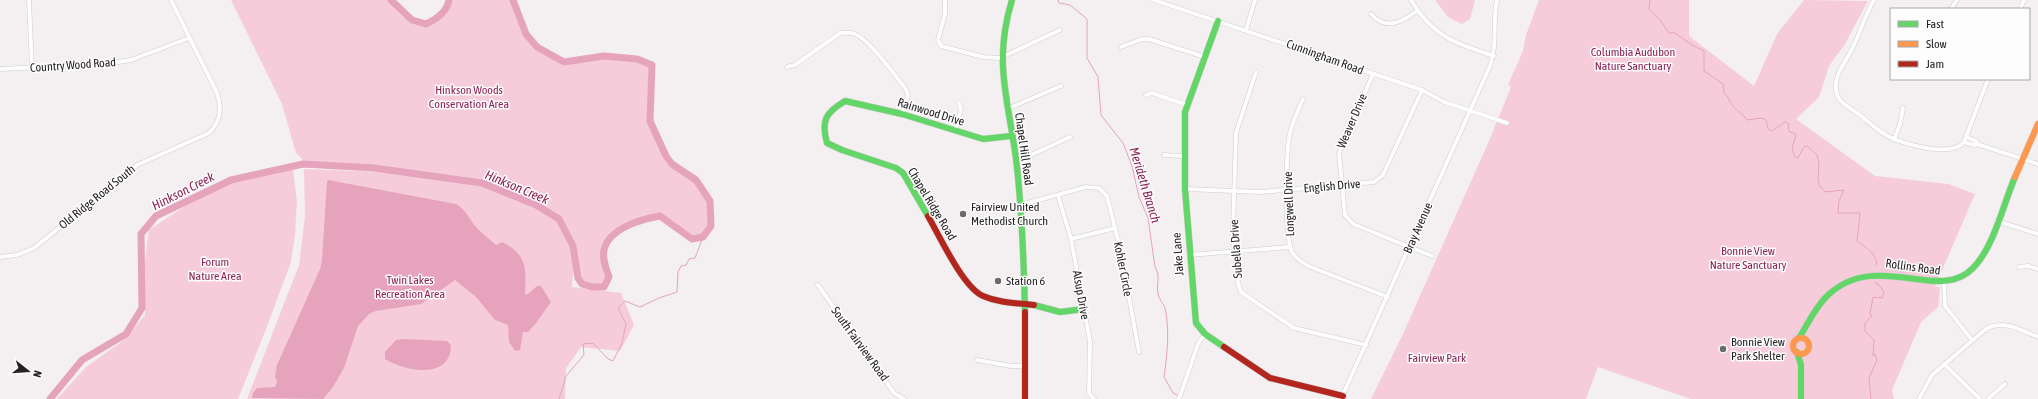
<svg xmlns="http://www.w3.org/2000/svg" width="2038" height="399" viewBox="0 0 2038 399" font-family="'Asap Condensed',sans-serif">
<rect width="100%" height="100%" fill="#f4eff1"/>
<g fill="#f6ccdb">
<path d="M231 0H391L412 20 426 24C437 19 447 12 449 0H513L526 34 537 47 564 62 604 56 637 59 652 65 650 121 666 156 672 164 696 180 710 201 711 226 703 237 692 239 660 216C642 219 609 228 604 250 602 259 606 268 609 277L604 287C561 288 585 261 568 238L574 259 572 287 621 293 634 325 620 351 581 347 566 368 565 399H247L299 265 305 216 304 169 406 173 374 168 303 164 302 159 296 153 282 104Z"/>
<polygon points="1435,0 1475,0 1470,19 1462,24 1448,17"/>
<polygon points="1539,0 1689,0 1689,36 1754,86 1777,34 1804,0 1868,1 1845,44 1829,66 1819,97 1796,119 1875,176 1948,184 1975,194 1935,287 1940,287 1938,307 1921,322 1892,390 1894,399 1691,399 1598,367 1586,399 1371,399 1403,334 1489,141 1511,87 1508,85 1523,51 1526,35"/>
<polygon points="293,169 297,202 295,234 291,262 266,329 238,399 57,399 86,367 124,340 145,315 145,261 149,230 188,204 237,179"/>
</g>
<g fill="#e5a4bc">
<path d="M328 180 456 204C467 210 469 220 477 228 482 234 490 239 496 245L502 242C528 255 526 269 525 295L528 294 537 286H541L551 302 536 323 528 332H523L520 350 515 351 509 342 508 325 495 320 476 297 455 280 421 304 376 311 369 314 358 326 344 368 333 387 323 399 252 398 253 393 257 388 275 387 277 382 275 376 277 365 320 269 322 260 327 182Z"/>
<path d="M403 339C418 340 433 340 447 341L451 345C451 380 406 372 385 359V352L396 340Z"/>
</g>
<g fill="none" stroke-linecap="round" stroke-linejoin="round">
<g stroke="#e5a4bc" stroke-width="1">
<path d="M1058 0 1059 3 1070 5 1087 19V58L1098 77 1101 115 1123 143 1132 166 1139 197 1148 218 1155 267C1161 277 1156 284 1158 294 1159 299 1163 303 1165 308 1170 330 1167 356 1164 377L1173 393 1177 395"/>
<path d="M1650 0 1649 9 1661 21 1669 33H1675L1692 45 1704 51V71L1723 84 1724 93C1729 97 1729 101 1733 106 1737 111 1743 114 1747 120L1762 118 1766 120 1768 129 1772 131 1785 122 1789 124 1788 129 1790 132 1794 133 1796 135 1792 148 1795 157 1798 158 1804 147 1807 146 1817 155 1819 164 1818 178 1819 185 1825 192 1844 190 1839 201 1838 213H1860L1857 241C1867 248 1876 253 1877 265"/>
<polyline points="559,399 566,376 584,355 583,344 593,343 608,359 613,361 622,343 626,324 618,308 625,301 640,307 659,298 677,292 678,272 681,266 686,265 689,259 695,258 703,237"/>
<polyline points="1871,399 1869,378 1877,360 1875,354 1873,356 1874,340 1865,331 1865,323 1872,316 1870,314 1873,297 1882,298 1884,292 1879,285 1876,284 1876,282"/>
</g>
<g stroke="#e5a4bc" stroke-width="7">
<path d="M391 0 412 20 426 24C437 19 447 12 449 0"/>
<path d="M50 399 82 360 126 334 142 308 141 234 156 216 231 180 303 164 374 168 482 183 536 205 559 219 573 246 578 278 582 284 592 287H604L609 277C606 268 602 259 604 250 609 228 642 219 660 216L692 239 703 237 711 226 710 201 696 180 672 164 666 156 650 121 652 65 637 59 604 56 564 62 537 47 526 34 513 0"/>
</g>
<g stroke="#d0cdce" stroke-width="5">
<g id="street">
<polyline points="29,0 32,68"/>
<polyline points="945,0 945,14 938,40 941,46 983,57 1000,58 1060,30"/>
<polyline points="1154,0 1422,90 1444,102 1507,123"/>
<path d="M1411 0C1432 36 1456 44 1494 56"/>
<path d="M1874 0C1865 15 1861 31 1853 47 1847 60 1834 74 1836 89 1837 102 1847 106 1857 113 1867 120 1875 129 1886 135 1901 144 1951 158 1964 142L1988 79"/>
<polyline points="1951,9 1957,0"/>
<polyline points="2020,9 2024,0"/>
<path d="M1371 14C1386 31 1402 22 1417 11"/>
<polyline points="1246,30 1255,0"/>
<polyline points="1121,47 1142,39 1149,39 1205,57"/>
<path d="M787 67 795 65 840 33C845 33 850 32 855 34 871 41 894 75 906 89L908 96 902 114"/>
<polyline points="0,69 106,64 131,60 189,38"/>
<polyline points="1256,72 1236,133 1233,232 1238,283 1241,292 1294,328 1366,345"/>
<polyline points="1373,74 1339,153 1345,215 1353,224 1432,256"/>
<polyline points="1146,95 1152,93 1187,105"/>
<path d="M1303 99C1298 111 1290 126 1289 139 1286 160 1284 235 1292 252 1296 259 1302 262 1308 266L1388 297"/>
<polyline points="1007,109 1061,86"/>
<polyline points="955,131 961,109 959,103"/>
<polyline points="1966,137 1976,141 1977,144 2038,164"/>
<polyline points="1894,140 1900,124 1903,108"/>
<polyline points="1964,142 1974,145 1977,144"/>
<polyline points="1164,155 1185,156"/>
<polyline points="1016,162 1070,137"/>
<polyline points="1185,189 1260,192 1374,182 1383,175 1422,90"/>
<polyline points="1058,195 1071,239 1090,341 1089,393 1094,399"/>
<polyline points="1020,205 1086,187 1099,188 1107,196 1120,248 1139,352"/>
<polyline points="1997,221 2038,234"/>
<polyline points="1071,239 1115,228"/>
<polyline points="1189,255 1290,247"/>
<path d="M0 257 17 255 34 248 137 165 209 133C221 121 222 109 217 93L171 0"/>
<polyline points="2019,267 2028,266 2038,269"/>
<polyline points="1944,282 1945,306 1972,340"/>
<polyline points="818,285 894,393 904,399"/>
<polyline points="977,360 1011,366 1025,366"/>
<polyline points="1944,364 1980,399"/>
<polyline points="1179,399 1198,344 1205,334"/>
<path d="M1341 399 1490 66C1498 43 1492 24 1497 0"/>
<path d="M1919 399 1932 375 1987 328C2005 320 2021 330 2038 337"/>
<polyline points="1988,399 2005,384"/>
</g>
</g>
<g stroke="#d0cdce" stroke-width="7">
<g id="fast">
<path d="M1012 0C992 65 1010 104 1017 167 1022 215 1024 264 1025 312"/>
<polyline points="1218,21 1185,112 1185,189 1196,323 1205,334 1224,347"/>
<path d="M928 216 903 173 896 168 842 150 827 143C821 121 825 113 845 101L902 114 983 139 1011 136"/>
<polyline points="1034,305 1060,312 1084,309"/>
<path d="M1799 338C1808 324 1815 307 1828 295 1878 249 1939 304 1973 268 1994 247 2003 205 2015 177"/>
<polyline points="1797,352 1801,365 1801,399"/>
</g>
</g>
<g stroke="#d0cdce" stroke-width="7">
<g id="slow">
<polyline points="2015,177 2038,124"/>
<circle cx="1801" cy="346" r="8"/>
</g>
</g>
<g stroke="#d0cdce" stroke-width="7">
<g id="jam">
<path d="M928 216C940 237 963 287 983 296 999 303 1017 303 1034 305"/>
<polyline points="1025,312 1025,399"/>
<polyline points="1224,347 1270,378 1343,396"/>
</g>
</g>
<use href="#street" stroke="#fdfdfd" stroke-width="4"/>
<use href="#fast" stroke="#63d668" stroke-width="6"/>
<use href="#slow" stroke="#ff974d" stroke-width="6"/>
<use href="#jam" stroke="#b3261e" stroke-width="6"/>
</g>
<g fill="#6d6a6b" stroke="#fefdfd" stroke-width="1.5">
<circle cx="963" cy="214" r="4"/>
<circle cx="998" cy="281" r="4"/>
<circle cx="1723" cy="349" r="4"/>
</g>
<g text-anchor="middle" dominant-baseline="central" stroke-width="3" stroke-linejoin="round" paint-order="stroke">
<g font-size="12" fill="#8b2254" stroke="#fefdfd">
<text x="1633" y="52">Columbia Audubon<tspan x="1633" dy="14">Nature Sanctuary</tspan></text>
<text x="469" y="90">Hinkson Woods<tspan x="469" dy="14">Conservation Area</tspan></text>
<text x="1748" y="251">Bonnie View<tspan x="1748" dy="14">Nature Sanctuary</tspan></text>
<text x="215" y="262">Forum<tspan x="215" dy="14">Nature Area</tspan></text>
<text x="410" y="280">Twin Lakes<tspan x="410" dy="14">Recreation Area</tspan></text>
<text x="1437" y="358">Fairview Park</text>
</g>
<g font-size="12" fill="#242223" stroke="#fefdfd">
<text transform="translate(1325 57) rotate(20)">Cunningham Road</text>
<text transform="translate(73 65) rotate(-4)">Country Wood Road</text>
<text transform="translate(931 112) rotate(17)">Rainwood Drive</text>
<text transform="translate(1352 121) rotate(-67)">Weaver Drive</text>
<text transform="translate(1024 149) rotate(82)">Chapel Hill Road</text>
<text transform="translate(1332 186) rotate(-5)">English Drive</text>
<text transform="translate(97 197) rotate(-39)">Old Ridge Road South</text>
<text transform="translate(932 204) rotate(59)">Chapel Ridge Road</text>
<text transform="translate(1289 204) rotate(-92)">Longwell Drive</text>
<text transform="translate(1418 228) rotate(-66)">Bray Avenue</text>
<text transform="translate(1236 249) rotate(-94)">Subella Drive</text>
<text transform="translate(1178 254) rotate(-94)">Jake Lane</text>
<text transform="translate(1913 267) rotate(8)">Rollins Road</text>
<text transform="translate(1123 269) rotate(79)">Kohler Circle</text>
<text transform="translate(1081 295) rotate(80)">Alsup Drive</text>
<text transform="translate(860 344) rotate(54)">South Fairview Road</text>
</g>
<g font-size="12" fill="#242223" stroke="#fefdfd" text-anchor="start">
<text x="971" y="207">Fairview United<tspan x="971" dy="14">Methodist Church</tspan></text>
<text x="1006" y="281">Station 6</text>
<text x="1731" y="342">Bonnie View<tspan x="1731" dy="14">Park Shelter</tspan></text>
</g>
<g font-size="13" font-style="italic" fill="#8a2053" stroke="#fefdfd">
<text transform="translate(1145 185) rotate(73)">Merideth Branch</text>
<text transform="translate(517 187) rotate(23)">Hinkson Creek</text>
<text transform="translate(183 191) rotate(-27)">Hinkson Creek</text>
</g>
</g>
<rect x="1890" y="8" width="140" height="72" fill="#fefdfd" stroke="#a7a5a6"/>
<rect x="1898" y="21" width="20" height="6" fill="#63d668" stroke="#a7a5a6"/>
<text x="1926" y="28" font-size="12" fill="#242223">Fast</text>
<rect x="1898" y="41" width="20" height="6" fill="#ff974d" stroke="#a7a5a6"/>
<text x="1926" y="48" font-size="12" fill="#242223">Slow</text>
<rect x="1898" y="61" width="20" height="6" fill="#b3261e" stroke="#a7a5a6"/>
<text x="1926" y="68" font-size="12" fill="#242223">Jam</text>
<g transform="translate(28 371) rotate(107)" stroke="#fefdfd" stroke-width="3" paint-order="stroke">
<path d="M0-3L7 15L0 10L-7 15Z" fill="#242223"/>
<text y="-6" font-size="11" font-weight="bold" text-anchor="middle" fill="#242223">N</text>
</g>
</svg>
